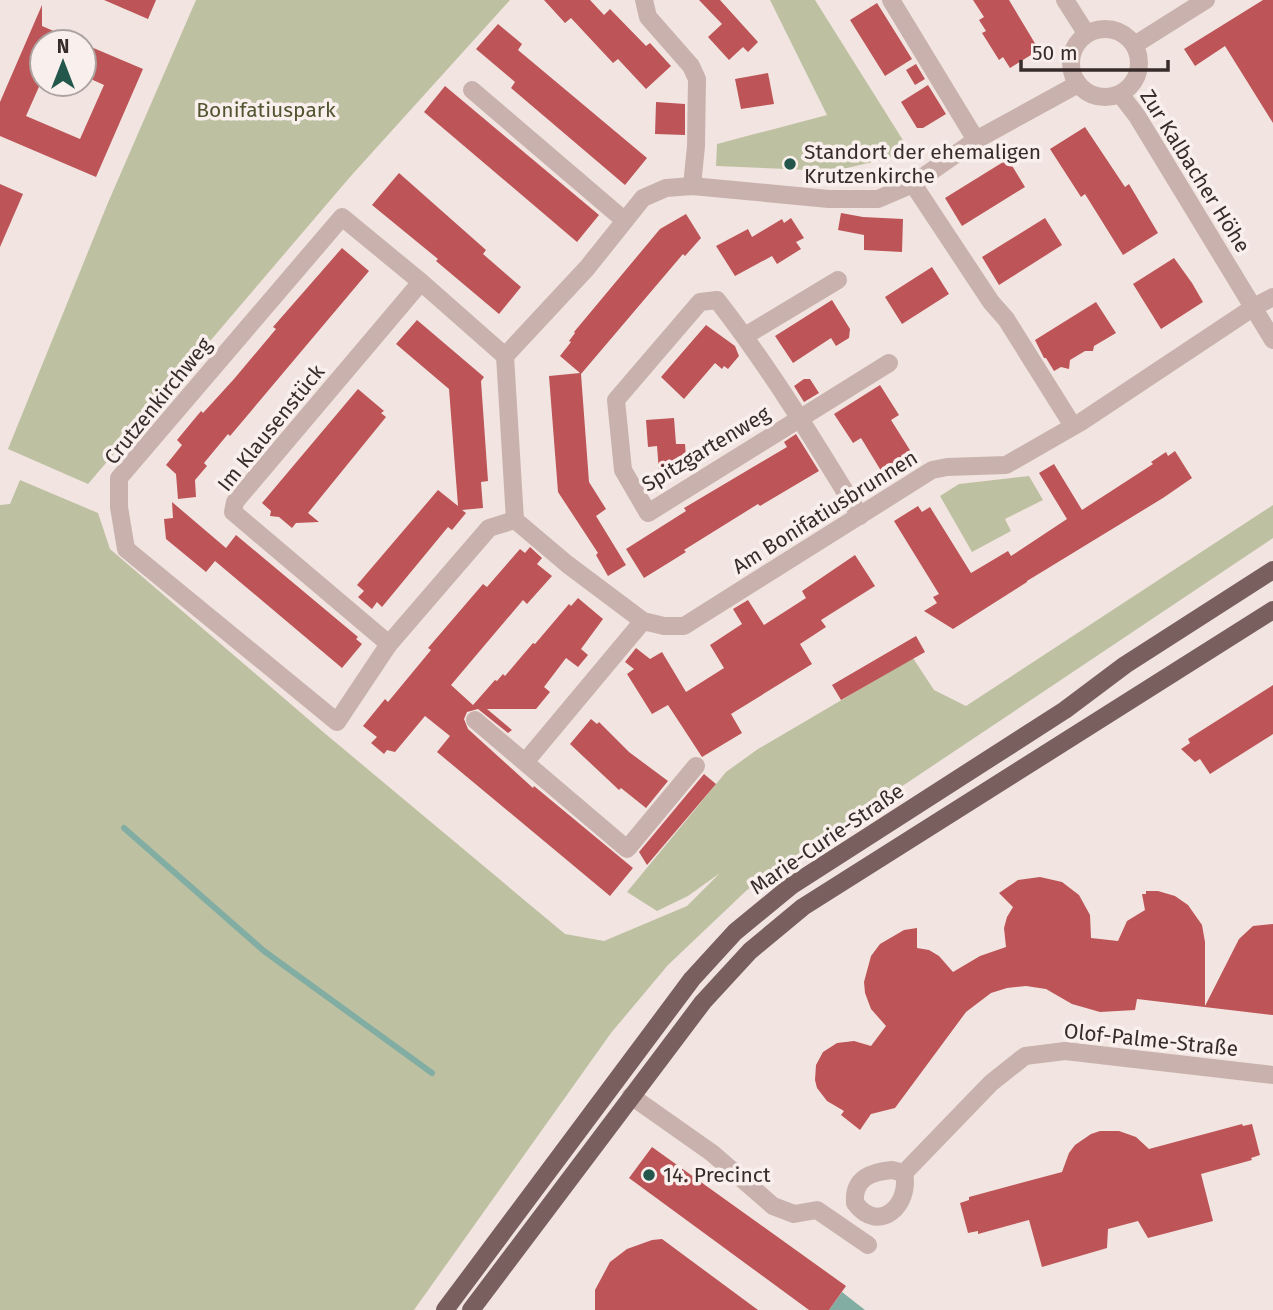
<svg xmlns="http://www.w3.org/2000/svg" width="1273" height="1310" viewBox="0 0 1273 1310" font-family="'Fira Sans',sans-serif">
<rect width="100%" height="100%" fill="#f2e5e1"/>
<g fill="#bec0a2">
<polygon points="196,0 510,0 350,177 88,484 8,449 107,205"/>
<polygon points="770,0 815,0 911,153 834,171 716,166 717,144 827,115"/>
<polygon points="1029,476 1043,500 1005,519 1011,531 972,552 940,496 959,484"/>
<polygon points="20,480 98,513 110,549 322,731 565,934 604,941 687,906 720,873 688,896 657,911 627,892 726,772 758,749 913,658 934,690 966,706 1273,505 1273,538 747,890 668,965 611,1033 414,1310 0,1310 0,505 10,504"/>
</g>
<polygon fill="#82ada3" points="842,1292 865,1310 829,1310"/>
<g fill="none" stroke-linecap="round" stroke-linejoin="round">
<polyline stroke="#82ada3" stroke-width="6" points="124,828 264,951 432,1073"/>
</g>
<g fill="#bd5457">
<polygon points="104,0 156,0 148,19"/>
<polygon points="544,0 590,0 604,15 610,9 646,46 650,43 671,66 646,89 618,59 613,63 571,18 565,23"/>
<polygon points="699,0 720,0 758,42 748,52 743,47 729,60 708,37 722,24"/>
<polygon points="973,0 1009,0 1039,50 1010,68 1003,57 999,60 982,33 986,31 979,20 984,17"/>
<polygon points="1263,0 1273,0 1273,123 1225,46 1195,66 1184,49"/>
<polygon points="877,3 912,59 885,76 850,20"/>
<polygon points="42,5 42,26 79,42 42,42 42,80 26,116 80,139 104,85 84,76 84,44 143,69 96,177 0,136 0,102"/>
<polygon points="498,24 522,44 518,50 647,158 625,185 511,88 515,82 476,49"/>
<polygon points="916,64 925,79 915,85 906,70"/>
<polygon points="768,73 774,104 741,109 735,79"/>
<polygon points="928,85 946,114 923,128 917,128 901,102"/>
<polygon points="445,86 599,215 577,242 424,112"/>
<polygon points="656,102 685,104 685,135 655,134"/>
<polygon points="1085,127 1125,187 1129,184 1158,233 1123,255 1085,194 1081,197 1050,149"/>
<polygon points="1008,159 1025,187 962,226 945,198"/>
<polygon points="399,173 486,250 483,254 521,287 499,314 436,261 438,259 372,205"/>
<polygon points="0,184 23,194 0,247"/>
<polygon points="841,213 863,217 903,219 902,252 864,250 864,235 838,230"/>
<polygon points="686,214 701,238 685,256 683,254 581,374 589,482 606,509 596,516 626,565 608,576 596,555 598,553 558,492 549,376 580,373 560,356 571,342 569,341 575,333 574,332 660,229"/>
<polygon points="791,218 804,238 796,242 801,249 777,264 772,256 735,276 716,246 748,229 752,237 782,219 784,223"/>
<polygon points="1045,218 1062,245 999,285 982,257"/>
<polygon points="342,248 369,271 230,436 228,434 204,463 207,466 195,480 196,497 178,499 176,474 166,465 182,445 177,440 201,411 203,413 234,379 276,329 273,327"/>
<polygon points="1174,258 1192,283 1203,302 1161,329 1133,284"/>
<polygon points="932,267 949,294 902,324 885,297"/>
<polygon points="832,300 850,329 849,338 836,346 831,338 793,363 775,336"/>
<polygon points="1096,302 1116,333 1094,346 1093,351 1085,351 1070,360 1069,369 1061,367 1054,371 1046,358 1044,358 1035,340"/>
<polygon points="417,320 484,377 481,381 488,481 481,482 483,508 462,510 466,513 452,530 448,527 382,607 377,602 372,609 358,597 364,591 357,585 438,490 458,506 449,389 396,344"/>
<polygon points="706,325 735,346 739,356 728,369 724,366 722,369 715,363 684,399 661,377"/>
<polygon points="804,379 810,379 819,393 804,402 794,386"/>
<polygon points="880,385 899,415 891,420 913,455 883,474 861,438 853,443 834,414"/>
<polygon points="358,389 384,411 381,413 386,417 308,513 319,522 296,523 292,528 279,517 270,516 271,511 262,503"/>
<polygon points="674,418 676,444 685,444 687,470 659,472 657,446 648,447 646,420"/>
<polygon points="796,434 819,471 760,506 758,504 684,550 686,552 644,578 626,549 686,511 684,508 787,447 784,442"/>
<polygon points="1175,451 1192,478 1163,498 1027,581 1027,582 953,629 924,611 937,603 933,597 939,594 894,521 918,506 922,512 930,507 971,573 1008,551 1011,556 1067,519 1039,473 1054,464 1082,510 1153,464 1151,462 1166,452 1168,456"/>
<polygon points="172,502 226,548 236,535 358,637 356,639 362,644 342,668 215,561 206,572 166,539 164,519 173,518"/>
<polygon points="530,547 542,558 537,564 552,576 527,604 523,600 451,685 473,705 495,680 497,681 503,674 505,676 533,643 535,644 569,604 571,606 578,598 603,619 581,649 588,655 578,667 566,658 544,687 550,692 536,709 487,709 512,730 508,733 478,709 467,712 464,719 468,729 533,788 534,786 633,868 610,896 437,752 450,736 425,716 395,752 387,750 384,754 371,743 377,737 363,726 385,699 388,702 431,650 428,648 483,584 487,587 520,549 525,553"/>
<polygon points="855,555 875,586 821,620 826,627 800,644 812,664 731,714 742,733 702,757 668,705 652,714 627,674 634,669 625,662 636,648 650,659 662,652 686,692 724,668 710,645 742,624 733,609 748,600 764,625 806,598 802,591"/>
<polygon points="916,636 925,652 841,700 832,685"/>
<polygon points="1273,685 1273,734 1210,774 1200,759 1195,762 1181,749 1190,743 1188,739"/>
<polygon points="591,719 597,724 599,722 629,752 668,781 646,808 621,788 619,790 570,744"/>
<polygon points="704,774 716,784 647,865 639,852"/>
<polygon points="1040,877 1062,882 1079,895 1090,915 1091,938 1118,941 1127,921 1145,910 1142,894 1146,894 1146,891 1158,891 1175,896 1188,905 1202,925 1205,942 1205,1006 1239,939 1253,926 1273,924 1273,1015 1137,999 1135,1010 1100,1012 1072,1004 1046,989 1026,986 1007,988 991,993 966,1012 895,1108 871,1114 860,1130 841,1115 844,1111 827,1101 817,1088 815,1080 816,1065 823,1052 837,1043 854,1041 871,1046 886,1026 871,1009 865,993 864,982 871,956 880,944 904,930 917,928 917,948 929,950 939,956 953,972 980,956 1006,947 1004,928 1007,917 1013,907 999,893 1018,880"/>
<polygon points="1242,1124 1243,1126 1252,1124 1260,1155 1251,1158 1252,1160 1201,1174 1213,1221 1148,1238 1138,1221 1108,1229 1107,1248 1042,1267 1029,1220 978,1234 978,1231 968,1233 960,1203 969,1200 969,1197 1062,1172 1069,1153 1075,1145 1091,1134 1100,1131 1119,1131 1136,1137 1149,1149"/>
<polygon points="652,1147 846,1286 829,1310 809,1310 629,1178"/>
<polygon points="662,1239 758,1310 595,1310 595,1290 610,1262 627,1249 652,1240"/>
</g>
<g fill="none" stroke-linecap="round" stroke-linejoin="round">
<g stroke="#c9b2ad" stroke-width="18">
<polyline points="644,0 648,17 691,66 697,79 696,146 692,186"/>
<polyline points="891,0 976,140"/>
<polyline points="1065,0 1086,33"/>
<circle cx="1105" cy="63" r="34"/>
<polyline points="1136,44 1206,0"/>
<polyline points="1078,84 976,140 913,184 878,199 829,199 692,186 666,188 643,198 587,268 505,356 515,520 567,564 643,621 664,626 684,626 932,470 947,467 1006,465 1081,422 1254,307 1273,297"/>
<polyline points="472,90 624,220"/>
<polyline points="1120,94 1137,116 1273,340"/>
<polyline points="913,184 991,302 1006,319 1073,426"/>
<polyline points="745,336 838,280"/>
<polyline points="505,356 421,282 342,217 119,478 119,507 126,549 337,722 389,644 489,528 515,520"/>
<path d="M860 516C815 442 770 368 717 300L700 302 616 400 623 470 648 513 889 363"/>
<polyline points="389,644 233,512 235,502 421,282"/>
<polyline points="475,720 627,849 696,766"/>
<polyline points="526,761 643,621"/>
<polyline points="631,1096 712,1153 773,1206 794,1214 817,1210 868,1245"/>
<path d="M892 1170 904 1173C911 1205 879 1235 855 1203 853 1178 871 1172 892 1170Z"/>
<polyline points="904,1173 991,1083 1025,1056 1065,1051 1273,1075"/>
</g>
<g stroke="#795f5e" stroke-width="18">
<polyline points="445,1310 692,979 735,932 791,886 1065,710 1125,665 1273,570"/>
<polyline points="471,1310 703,1002 750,951 803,907 1273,610"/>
</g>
</g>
<g fill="#24574c" stroke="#f9f0ed" stroke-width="2.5">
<circle cx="790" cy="164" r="7"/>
<circle cx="649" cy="1175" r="7"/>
</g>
<g text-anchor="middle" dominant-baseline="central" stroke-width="7" stroke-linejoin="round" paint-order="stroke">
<g font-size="21" fill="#525531" stroke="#f9f0ed">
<text x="266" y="110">Bonifatiuspark</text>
</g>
<g font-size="21" fill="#382c2b" stroke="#f9f0ed" text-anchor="start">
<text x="804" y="152">Standort der ehemaligen<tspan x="804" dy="24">Krutzenkirche</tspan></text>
<text x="663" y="1175">14. Precinct</text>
</g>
<g font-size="21" fill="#382c2b" stroke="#f9f0ed">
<text transform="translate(1195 171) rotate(58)">Zur Kalbacher Höhe</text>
<text transform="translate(158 401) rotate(-51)">Crutzenkirchweg</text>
<text transform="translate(271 428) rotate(-51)">Im Klausenstück</text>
<text transform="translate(706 449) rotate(-31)">Spitzgartenweg</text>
<text transform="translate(825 512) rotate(-32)">Am Bonifatiusbrunnen</text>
<text transform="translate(827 839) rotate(-34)">Marie-Curie-Straße</text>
<text transform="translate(1151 1040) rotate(6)">Olof-Palme-Straße</text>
</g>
</g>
<g transform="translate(63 63)"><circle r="33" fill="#f9f0ed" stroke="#aca29f" stroke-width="2"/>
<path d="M0-5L12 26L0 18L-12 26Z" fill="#24574c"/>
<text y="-10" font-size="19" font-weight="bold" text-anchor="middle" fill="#382c2b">N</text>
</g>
<path d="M1021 60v10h147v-10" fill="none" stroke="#382c2b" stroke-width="3.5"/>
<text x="1032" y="60" font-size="21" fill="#382c2b" stroke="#f9f0ed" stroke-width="5" paint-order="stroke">50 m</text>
</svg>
